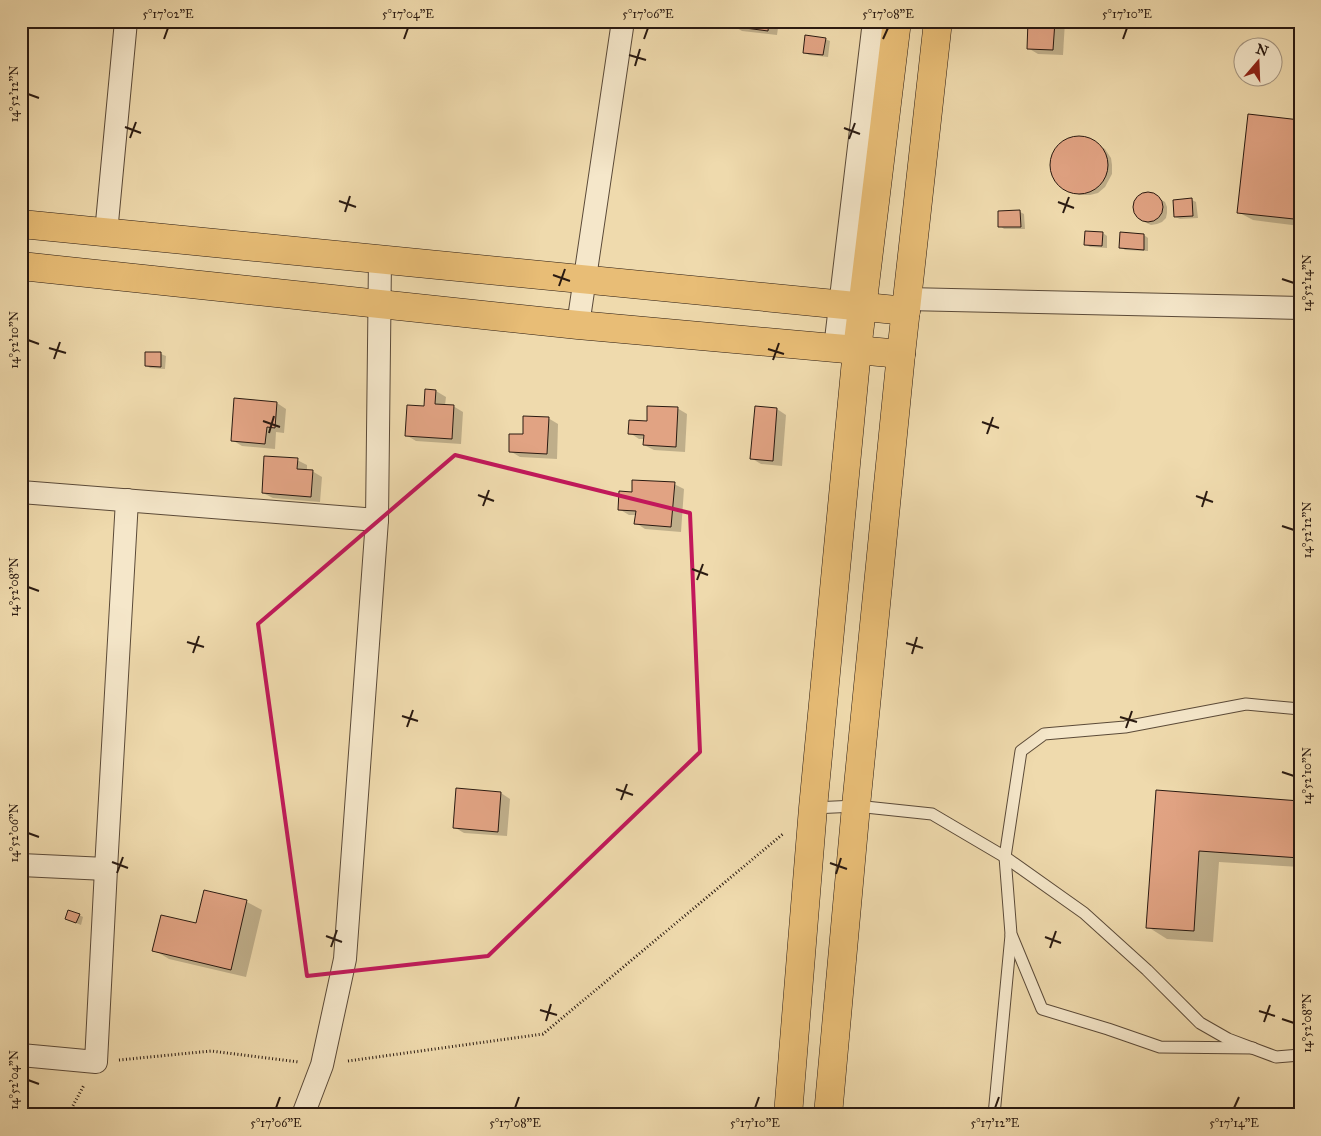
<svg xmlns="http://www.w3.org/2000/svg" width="1321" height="1136" viewBox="0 0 1321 1136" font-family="'IM FELL Great Primer',serif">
<rect width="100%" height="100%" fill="#efdaad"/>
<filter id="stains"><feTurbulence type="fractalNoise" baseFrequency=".004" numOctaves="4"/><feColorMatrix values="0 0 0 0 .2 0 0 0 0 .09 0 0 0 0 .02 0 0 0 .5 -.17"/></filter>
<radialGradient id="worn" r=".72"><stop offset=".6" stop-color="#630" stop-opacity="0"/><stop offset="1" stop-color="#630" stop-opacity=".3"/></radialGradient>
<g fill="#0003">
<polygon points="732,21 779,21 777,35 742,31 732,25"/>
<polygon points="1030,21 1065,21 1063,55 1038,54 1028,48"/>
<polygon points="825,39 830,41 828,57 809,55 804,52"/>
<polygon points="1300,121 1300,226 1253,220 1238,212"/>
<polygon points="1078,137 1086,139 1105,149 1111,158 1112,165 1112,174 1105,187 1098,193 1090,195 1080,195 1063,188 1056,181 1053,173 1052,163 1054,154 1059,146 1069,139"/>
<polygon points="1150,193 1165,202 1167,207 1167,213 1166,218 1162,222 1157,224 1151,225 1140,220 1136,216 1134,211 1133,205 1139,196 1144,194"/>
<polygon points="1192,200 1196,202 1198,218 1180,219 1175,217"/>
<polygon points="1020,212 1024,214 1025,229 1004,229 1000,226"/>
<polygon points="1103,233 1107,236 1107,248 1090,247 1085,244"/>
<polygon points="1144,235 1148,238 1148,251 1125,250 1121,247"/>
<polygon points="147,353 161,354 166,356 165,369 150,368 146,365"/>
<polygon points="427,390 436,391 446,397 445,405 453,406 463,412 461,444 416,441 406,435 425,408"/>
<polygon points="277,403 286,409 284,433 276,432 275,449 242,446 232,440"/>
<polygon points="677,408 687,414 685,452 654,450 644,445 645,439 639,439 630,433 648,422"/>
<polygon points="777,409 786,415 782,466 761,464 751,458"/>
<polygon points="548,418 558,424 557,459 520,457 510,451"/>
<polygon points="297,460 307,465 307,470 312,471 322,477 320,502 273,498 263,493"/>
<polygon points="674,484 684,489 681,532 645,529 636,523 636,515 629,515 619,509 633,493"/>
<polygon points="1157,792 1300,802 1300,867 1219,862 1213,942 1167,939 1148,927"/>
<polygon points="501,793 510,799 507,836 464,833 454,827"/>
<polygon points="205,892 247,902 262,910 246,977 169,959 154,950 197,925"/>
<polygon points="79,915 83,917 81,925 66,919"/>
</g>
<g fill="#e1a383" stroke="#2a1a11">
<polygon points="731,21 769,21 768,31 730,26"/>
<polygon points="1028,21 1055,21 1053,50 1027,49"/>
<polygon points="805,35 826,38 823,55 803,53"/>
<polygon points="1248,114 1300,120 1300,168 1294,219 1237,213"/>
<circle cx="1079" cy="165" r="29"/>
<circle cx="1148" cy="207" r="15"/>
<polygon points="1192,198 1193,216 1174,217 1173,200"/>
<polygon points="1020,210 1021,227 998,227 998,211"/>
<polygon points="1085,231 1103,232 1102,246 1084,245"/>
<polygon points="1120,232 1144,234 1144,250 1119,248"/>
<polygon points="145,352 161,352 161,367 145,366"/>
<polygon points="425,389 436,390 435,404 454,405 452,439 405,436 407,405 424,406"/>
<polygon points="234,398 277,402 275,428 267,427 265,444 231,441"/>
<polygon points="647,406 678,407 676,447 643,445 644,435 628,434 629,420 647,421"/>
<polygon points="755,406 777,408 773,461 750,459"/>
<polygon points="523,416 549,417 547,454 509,452 509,434 523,434"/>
<polygon points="264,456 298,458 297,469 313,470 311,497 262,493"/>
<polygon points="632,480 675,482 671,527 634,524 636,511 618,510 619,491 632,492"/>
<polygon points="456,788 501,792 498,832 453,828"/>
<polygon points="1156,790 1300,801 1300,858 1199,851 1194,931 1146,928"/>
<polygon points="204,890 247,900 231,970 152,951 161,915 196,923"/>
<polygon points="68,910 80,914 76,923 65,919"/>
</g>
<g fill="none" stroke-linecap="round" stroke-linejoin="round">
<g stroke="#5b4a38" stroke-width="13">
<g id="service">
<polyline points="813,808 856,806 932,814 1005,857 1084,913 1147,970 1200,1023 1228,1039 1276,1057 1300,1055"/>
<polyline points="1253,1048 1160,1047 1108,1029 1042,1009 1011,934 1005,857 1021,751 1044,734 1125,727 1246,704 1300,709"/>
<polyline points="994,1115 1011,935"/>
</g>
</g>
<g stroke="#5b4a38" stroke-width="24">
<g id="minor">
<polyline points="106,233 126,21"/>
<polyline points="907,299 1300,308"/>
<polyline points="578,325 623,21"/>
<polyline points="835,348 874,21"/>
<polyline points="21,492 377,520"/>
<polyline points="21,865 106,869"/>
<polyline points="21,1055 96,1062 106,869 127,500"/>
<polyline points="303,1115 322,1065 345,959 377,520 380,259"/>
</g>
</g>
<g stroke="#2a1a11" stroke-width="29">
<g id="primary">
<polyline points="21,224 906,311"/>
<polyline points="21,266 578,325 901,354"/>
<polyline points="788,1115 813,808 857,350 897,21"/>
<polyline points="828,1115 856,806 901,354 938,21"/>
</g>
</g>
<g stroke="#2a1a11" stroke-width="3" stroke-dasharray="1 2.5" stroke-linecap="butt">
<polyline points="119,1060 211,1051 299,1062"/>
<polyline points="348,1061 543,1034 784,833"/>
<polyline points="68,1115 84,1085"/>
</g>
<use href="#service" stroke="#f5e7ca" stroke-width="11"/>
<use href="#minor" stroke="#f5e7ca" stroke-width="22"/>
<use href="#primary" stroke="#e8bd76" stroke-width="28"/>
</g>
<path fill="none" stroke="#c2185b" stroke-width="4" stroke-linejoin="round" d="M455 455 690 513 700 752 488 956 307 976 258 624Z"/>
<path fill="none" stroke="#2a1a11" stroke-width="2" d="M164 39 168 28M404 39 408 28M644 39 648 28M883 39 888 28M1123 39 1127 28M629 55 646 60M635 66 640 49M28 94 39 98M125 127 141 133M844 128 860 134M130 138 136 122M849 139 855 123M339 201 356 207M1058 202 1074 208M345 212 350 196M1063 213 1069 197M553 275 570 281M1282 279 1294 283M559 286 565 269M28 340 39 344M49 348 66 353M768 349 784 354M54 359 60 342M773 360 779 343M263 421 280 427M982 422 999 428M269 433 274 416M987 434 993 417M478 495 494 501M1196 496 1213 502M483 506 489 490M1202 507 1207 491M1282 526 1294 530M692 569 708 575M697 580 703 564M28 587 39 591M187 642 204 647M906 643 923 648M193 653 199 636M912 654 917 637M402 716 418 721M1120 717 1137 722M407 727 413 710M1126 728 1132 711M1282 772 1294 776M616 789 633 795M621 800 627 784M28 833 39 837M112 862 128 868M830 863 847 869M117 873 123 857M836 874 841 858M326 936 342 942M1045 937 1061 943M331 947 337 930M1050 948 1056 931M540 1010 557 1015M1259 1011 1275 1016M1282 1019 1294 1023M546 1021 551 1004M1264 1022 1270 1005M28 1080 39 1084M276 1108 280 1097M515 1108 519 1097M755 1108 759 1097M995 1108 999 1097M1234 1108 1239 1097"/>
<rect width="1321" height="1136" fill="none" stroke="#efdaad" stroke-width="55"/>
<g transform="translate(1258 62) rotate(19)"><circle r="24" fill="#f5e7ca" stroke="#a49580"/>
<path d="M0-4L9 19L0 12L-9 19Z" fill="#8f2418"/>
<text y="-8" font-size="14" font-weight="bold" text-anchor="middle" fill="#2a1a11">N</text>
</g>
<rect x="28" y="28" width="1266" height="1080" fill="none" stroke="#2a1a11" stroke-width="2"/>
<g font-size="12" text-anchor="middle" fill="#2a1a11">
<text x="168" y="18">5°17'02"E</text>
<text x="408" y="18">5°17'04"E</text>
<text x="648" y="18">5°17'06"E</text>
<text x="888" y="18">5°17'08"E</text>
<text x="1127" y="18">5°17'10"E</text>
<text transform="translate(14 94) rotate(-90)" y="4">14°52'12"N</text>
<text transform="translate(1307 283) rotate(-90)" y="4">14°52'14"N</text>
<text transform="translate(14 340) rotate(-90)" y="4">14°52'10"N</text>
<text transform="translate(1307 530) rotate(-90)" y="4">14°52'12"N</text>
<text transform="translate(14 587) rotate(-90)" y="4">14°52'08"N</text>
<text transform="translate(1307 776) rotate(-90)" y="4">14°52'10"N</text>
<text transform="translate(14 833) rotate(-90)" y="4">14°52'06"N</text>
<text transform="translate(1307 1023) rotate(-90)" y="4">14°52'08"N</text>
<text transform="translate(14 1080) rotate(-90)" y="4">14°52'04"N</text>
<text x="276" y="1127">5°17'06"E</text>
<text x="515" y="1127">5°17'08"E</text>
<text x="755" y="1127">5°17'10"E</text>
<text x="995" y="1127">5°17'12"E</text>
<text x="1234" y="1127">5°17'14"E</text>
</g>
<rect width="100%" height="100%" filter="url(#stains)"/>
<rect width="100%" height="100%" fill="url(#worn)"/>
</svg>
